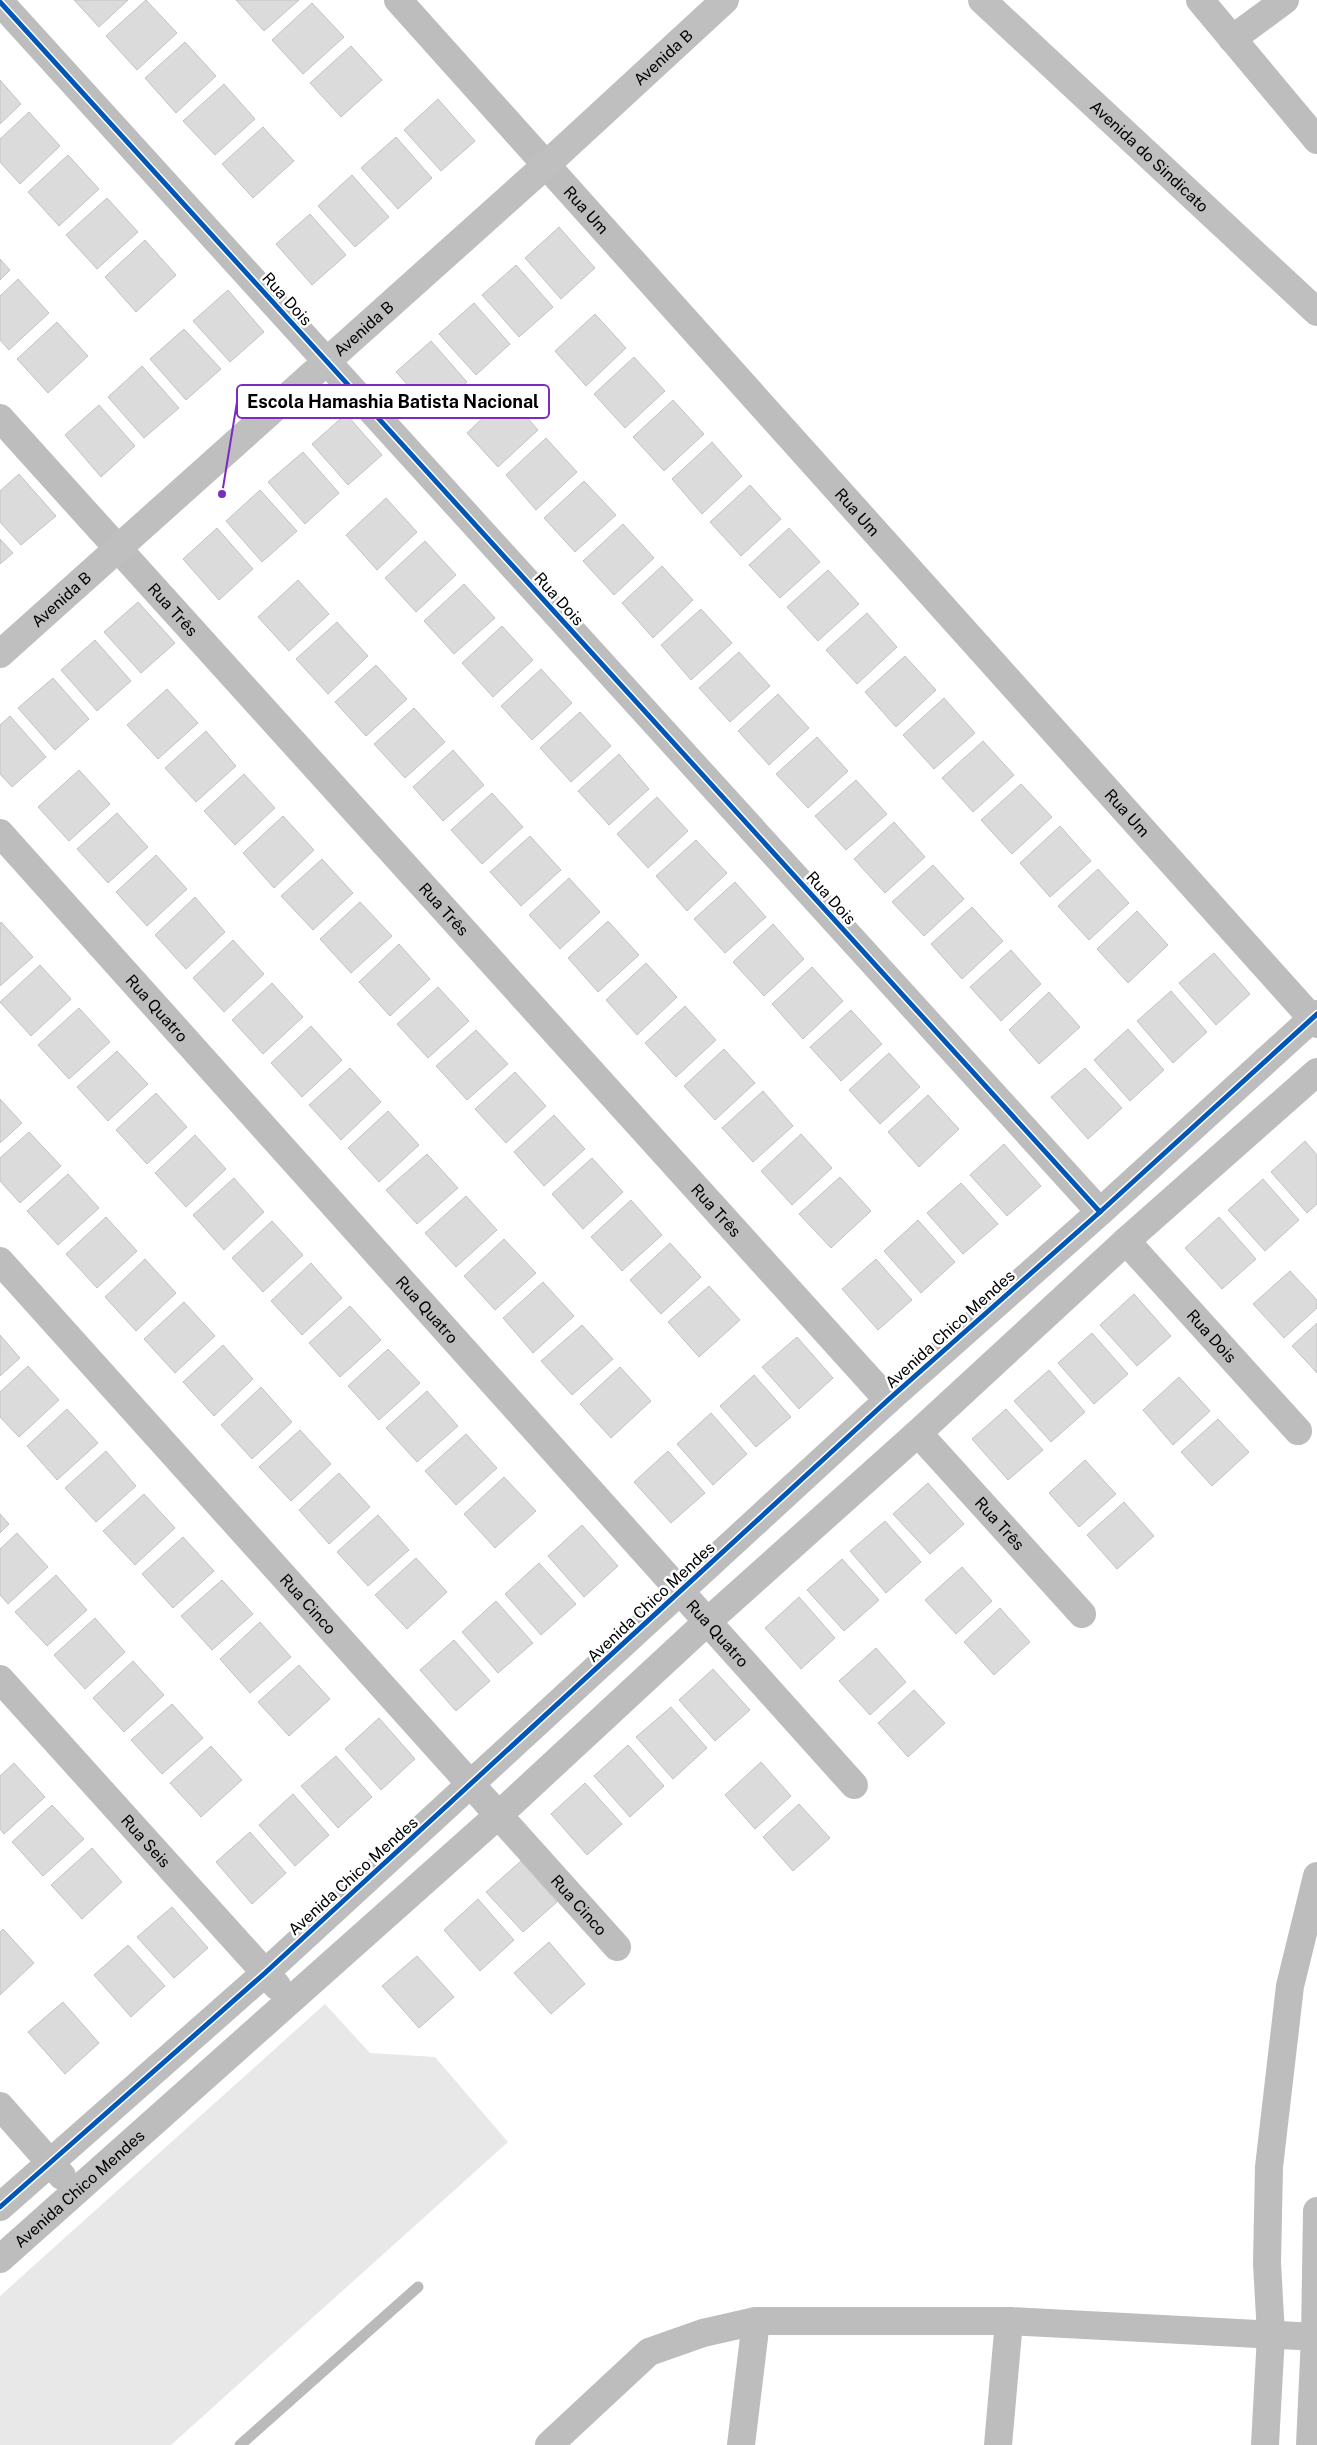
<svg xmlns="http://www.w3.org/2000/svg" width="1317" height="2445" viewBox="0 0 1317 2445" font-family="'Public Sans',sans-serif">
<rect width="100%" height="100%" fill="#fff"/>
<polygon fill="#e8e8e8" points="325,2004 370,2053 435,2057 508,2142 171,2445 0,2445 0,2296"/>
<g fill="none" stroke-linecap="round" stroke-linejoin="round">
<polyline stroke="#bababa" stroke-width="11" points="240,2445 418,2287"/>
</g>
<g fill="#dbdbdb" stroke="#c3c3c3">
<polygon points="74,0 128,0 99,27"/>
<polygon points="146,0 177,33 137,70 106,36"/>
<polygon points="236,0 299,0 264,31"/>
<polygon points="312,3 344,37 303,74 272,40"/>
<polygon points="185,42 216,76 176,113 145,78"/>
<polygon points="351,46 382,80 341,117 310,83"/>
<polygon points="0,80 21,104 0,124"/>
<polygon points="224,84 255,119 215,155 183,121"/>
<polygon points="438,99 475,141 441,171 404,130"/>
<polygon points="29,112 60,146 20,184 0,162 0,139"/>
<polygon points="263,127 294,161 253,198 222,164"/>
<polygon points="396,137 432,178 398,209 361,168"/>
<polygon points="68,155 99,189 59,226 28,192"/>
<polygon points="352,175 389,217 355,247 318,206"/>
<polygon points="107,198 138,232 97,269 66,235"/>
<polygon points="310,214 346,255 312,285 276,244"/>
<polygon points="559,227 595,268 561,299 525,258"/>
<polygon points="145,240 176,275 136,312 105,277"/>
<polygon points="0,259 10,270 0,280"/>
<polygon points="516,265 553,307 519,337 482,295"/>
<polygon points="18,279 49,313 9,350 0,340 0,296"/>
<polygon points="228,290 264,332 230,362 193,321"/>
<polygon points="474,303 510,344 476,375 439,334"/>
<polygon points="595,314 626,348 586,386 555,351"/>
<polygon points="57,322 88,356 48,393 17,359"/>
<polygon points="184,329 221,369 186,400 150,359"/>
<polygon points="431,341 467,382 433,413 396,372"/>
<polygon points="634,357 665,391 625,428 594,394"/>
<polygon points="142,366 179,408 144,438 108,397"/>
<polygon points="507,395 538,430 498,467 467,433"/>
<polygon points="673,400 704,434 664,471 633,437"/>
<polygon points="99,405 135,446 101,477 65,435"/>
<polygon points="346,414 382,455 348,485 312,444"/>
<polygon points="546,438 577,472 536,510 506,475"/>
<polygon points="712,442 742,476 702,514 672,479"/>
<polygon points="303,452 339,493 305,524 268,482"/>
<polygon points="19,474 56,516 21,545 0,522 0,491"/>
<polygon points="584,481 616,515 575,552 544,518"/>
<polygon points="750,485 781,519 741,556 710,522"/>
<polygon points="260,490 297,531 262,562 226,521"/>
<polygon points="386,498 417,532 377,570 346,535"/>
<polygon points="623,524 654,558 614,595 583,561"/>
<polygon points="217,528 253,569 219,600 183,559"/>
<polygon points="789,528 820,562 780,598 749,565"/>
<polygon points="0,539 13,553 0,564"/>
<polygon points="425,541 456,575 416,612 385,578"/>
<polygon points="662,566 693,600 653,638 622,603"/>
<polygon points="828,570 859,604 818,641 787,607"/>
<polygon points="298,580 329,614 289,651 258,617"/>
<polygon points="464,584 495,618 454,654 424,621"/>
<polygon points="138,602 175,643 141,673 104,632"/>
<polygon points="701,609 732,643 691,680 661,645"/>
<polygon points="867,613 897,647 857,684 826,650"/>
<polygon points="337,622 368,656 328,694 296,659"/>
<polygon points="502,626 533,660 493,697 462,663"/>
<polygon points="95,640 131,681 97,711 61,670"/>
<polygon points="739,652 770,686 730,722 699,688"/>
<polygon points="905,656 936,690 896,727 865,692"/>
<polygon points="376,665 407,699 366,736 335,702"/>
<polygon points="541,669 572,703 532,740 501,706"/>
<polygon points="53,678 89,719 55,750 18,708"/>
<polygon points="167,689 198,723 158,759 127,725"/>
<polygon points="778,694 809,728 769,765 738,731"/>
<polygon points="944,698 975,733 934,769 903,735"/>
<polygon points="414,708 445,742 405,778 374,744"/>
<polygon points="580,712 611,746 571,782 540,748"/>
<polygon points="10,716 46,757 12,787 0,774 0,725"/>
<polygon points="206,731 236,766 196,802 165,768"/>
<polygon points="817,737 848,771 808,808 776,774"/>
<polygon points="983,741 1014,775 973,812 942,778"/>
<polygon points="453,750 484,785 443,821 413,787"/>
<polygon points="619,754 649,789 609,825 578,791"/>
<polygon points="79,770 110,804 69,841 38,807"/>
<polygon points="244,774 275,808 235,845 204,811"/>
<polygon points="856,780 887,814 846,850 815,816"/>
<polygon points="1021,784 1052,817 1012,854 981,820"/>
<polygon points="492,793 523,827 482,864 451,830"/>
<polygon points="657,797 688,831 648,868 617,834"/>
<polygon points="117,813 148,847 108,883 77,849"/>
<polygon points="283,816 314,850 274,888 243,853"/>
<polygon points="894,822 925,857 885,893 854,859"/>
<polygon points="1060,826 1091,861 1050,897 1020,863"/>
<polygon points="530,836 561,870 521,906 490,872"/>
<polygon points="696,840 727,873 687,911 656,876"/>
<polygon points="156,855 187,889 147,926 116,892"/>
<polygon points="322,859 353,893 313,930 281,896"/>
<polygon points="933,865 964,899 924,936 892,902"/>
<polygon points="1098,869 1129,903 1089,940 1058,906"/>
<polygon points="569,878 600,912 560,949 529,915"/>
<polygon points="735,882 766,917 725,953 694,919"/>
<polygon points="195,897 225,932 186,969 155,935"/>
<polygon points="360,902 392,936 351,973 320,939"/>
<polygon points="972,907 1003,941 962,979 931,944"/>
<polygon points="1137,911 1168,945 1128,983 1097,949"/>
<polygon points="608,921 639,955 598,992 568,958"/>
<polygon points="1,922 33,957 0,986 0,924"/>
<polygon points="773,924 804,959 764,996 733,962"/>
<polygon points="233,940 264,974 224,1012 193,978"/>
<polygon points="399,944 430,979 390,1016 359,982"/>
<polygon points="1011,950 1041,984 1001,1021 970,987"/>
<polygon points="1214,953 1250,994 1216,1025 1179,983"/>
<polygon points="646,963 677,997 637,1035 606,1000"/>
<polygon points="40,965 71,999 31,1036 0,1002"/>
<polygon points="812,967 843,1001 803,1039 772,1004"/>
<polygon points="272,983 303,1017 263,1054 232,1020"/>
<polygon points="438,987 469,1021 428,1058 397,1024"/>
<polygon points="1171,991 1207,1032 1173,1063 1137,1021"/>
<polygon points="1049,992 1080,1027 1039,1064 1009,1030"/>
<polygon points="685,1006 716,1040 676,1077 645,1043"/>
<polygon points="79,1008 110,1042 69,1079 38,1045"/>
<polygon points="851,1010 882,1044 841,1081 810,1047"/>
<polygon points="311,1026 342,1060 302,1097 271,1063"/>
<polygon points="1128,1029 1164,1070 1130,1101 1094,1060"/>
<polygon points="476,1030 508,1064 467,1100 436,1066"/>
<polygon points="724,1049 755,1083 715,1120 684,1086"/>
<polygon points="117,1051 148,1084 108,1121 77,1087"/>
<polygon points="889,1053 920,1087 880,1124 849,1090"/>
<polygon points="350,1068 381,1102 341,1140 309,1105"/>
<polygon points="1085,1068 1122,1108 1088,1139 1051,1097"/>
<polygon points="515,1072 546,1106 506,1143 475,1109"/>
<polygon points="763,1091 793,1126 753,1162 722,1128"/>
<polygon points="156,1093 187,1127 147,1164 116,1130"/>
<polygon points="928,1095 959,1129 919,1167 888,1132"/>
<polygon points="0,1099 22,1123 0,1143"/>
<polygon points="388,1111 419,1145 379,1182 348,1148"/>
<polygon points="554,1115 585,1149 544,1186 514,1152"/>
<polygon points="29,1132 61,1166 20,1203 0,1181 0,1158"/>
<polygon points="801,1134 832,1168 792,1205 761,1171"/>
<polygon points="195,1135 226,1169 186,1207 155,1173"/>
<polygon points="1305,1141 1317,1155 1317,1204 1307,1213 1271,1172"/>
<polygon points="1004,1144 1041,1186 1007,1216 970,1175"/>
<polygon points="427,1154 458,1188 417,1224 386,1190"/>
<polygon points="592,1158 623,1192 583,1229 552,1194"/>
<polygon points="68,1174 99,1208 58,1245 27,1211"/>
<polygon points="840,1177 871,1211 831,1248 799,1214"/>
<polygon points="234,1178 264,1212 224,1250 193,1215"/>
<polygon points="1263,1179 1299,1220 1265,1251 1228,1210"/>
<polygon points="961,1183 998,1224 963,1254 927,1213"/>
<polygon points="466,1196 497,1230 456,1267 425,1233"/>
<polygon points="631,1200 662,1235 622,1271 591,1237"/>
<polygon points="106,1217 137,1251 97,1288 66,1254"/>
<polygon points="1219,1217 1256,1259 1222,1289 1185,1248"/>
<polygon points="918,1220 955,1262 921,1293 884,1251"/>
<polygon points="272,1221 303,1255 263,1292 232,1258"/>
<polygon points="504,1239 536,1273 495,1310 464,1276"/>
<polygon points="670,1243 701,1277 661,1314 630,1280"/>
<polygon points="145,1259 176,1293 136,1331 105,1297"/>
<polygon points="876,1259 912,1300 878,1330 842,1289"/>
<polygon points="311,1263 342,1298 302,1335 271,1301"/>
<polygon points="1290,1271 1317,1300 1317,1308 1284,1338 1253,1304"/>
<polygon points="543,1282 574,1316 533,1353 503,1318"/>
<polygon points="709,1286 740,1320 699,1357 668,1322"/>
<polygon points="1134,1294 1171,1336 1137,1366 1100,1325"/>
<polygon points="184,1302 215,1336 175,1373 144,1339"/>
<polygon points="350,1306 381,1340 340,1377 309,1343"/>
<polygon points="1317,1323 1317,1373 1292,1346"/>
<polygon points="582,1325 613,1359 572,1395 541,1361"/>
<polygon points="1092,1333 1128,1374 1094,1404 1058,1363"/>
<polygon points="0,1335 20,1358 0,1376"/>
<polygon points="797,1337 833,1378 799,1409 762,1367"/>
<polygon points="223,1345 253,1379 214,1416 183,1382"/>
<polygon points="388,1349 420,1383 379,1420 348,1386"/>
<polygon points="28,1366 59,1400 19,1437 0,1417 0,1392"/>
<polygon points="620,1367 651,1401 611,1438 580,1404"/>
<polygon points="1049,1370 1085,1412 1051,1442 1014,1401"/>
<polygon points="754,1375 791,1417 756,1447 720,1406"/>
<polygon points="1179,1377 1210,1411 1173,1445 1143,1410"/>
<polygon points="261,1387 292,1422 252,1459 221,1425"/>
<polygon points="427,1391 458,1426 417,1462 386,1428"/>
<polygon points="67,1409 98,1443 57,1480 27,1446"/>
<polygon points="1006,1409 1043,1450 1008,1480 972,1439"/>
<polygon points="711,1413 747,1454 713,1485 677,1444"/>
<polygon points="1218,1419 1249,1452 1212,1486 1181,1452"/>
<polygon points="300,1430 331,1464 291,1501 259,1467"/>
<polygon points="466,1434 497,1468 456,1505 425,1471"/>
<polygon points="106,1451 136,1486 96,1522 65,1488"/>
<polygon points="668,1451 705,1493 671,1523 634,1482"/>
<polygon points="1085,1460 1116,1494 1079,1527 1049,1493"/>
<polygon points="339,1473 370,1507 329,1544 299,1510"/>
<polygon points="504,1477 536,1511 495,1548 464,1514"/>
<polygon points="928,1483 964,1524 930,1554 893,1514"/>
<polygon points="144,1494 175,1528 135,1565 103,1531"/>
<polygon points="1124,1502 1154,1536 1117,1569 1087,1535"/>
<polygon points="0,1514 9,1524 0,1533"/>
<polygon points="378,1515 409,1550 368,1586 337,1552"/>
<polygon points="885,1521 921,1562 886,1593 850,1551"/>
<polygon points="582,1525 618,1566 584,1597 548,1556"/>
<polygon points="17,1533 48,1567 8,1604 0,1595 0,1549"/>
<polygon points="183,1537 214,1571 173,1608 142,1574"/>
<polygon points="416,1558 447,1592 407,1629 375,1595"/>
<polygon points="842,1559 879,1600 844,1631 807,1590"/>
<polygon points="539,1563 576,1604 541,1635 505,1594"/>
<polygon points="962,1567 992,1601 956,1634 925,1600"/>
<polygon points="56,1575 87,1610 47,1646 15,1612"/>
<polygon points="222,1580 253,1614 212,1650 181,1616"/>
<polygon points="799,1597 835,1638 801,1669 765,1628"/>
<polygon points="496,1601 533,1643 498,1673 462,1632"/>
<polygon points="1000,1608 1030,1642 994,1675 964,1642"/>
<polygon points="95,1618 125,1652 85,1689 54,1655"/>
<polygon points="260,1622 291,1657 250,1693 220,1659"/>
<polygon points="454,1640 490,1681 456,1711 420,1670"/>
<polygon points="876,1648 906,1682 870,1715 839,1681"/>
<polygon points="133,1661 164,1695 124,1732 93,1698"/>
<polygon points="299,1665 330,1699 289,1736 258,1702"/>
<polygon points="713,1669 750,1710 715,1741 679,1700"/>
<polygon points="914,1690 945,1723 908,1757 878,1723"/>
<polygon points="172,1704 203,1738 162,1774 131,1740"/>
<polygon points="671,1707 707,1748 673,1779 636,1737"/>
<polygon points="379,1718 415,1759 381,1790 345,1749"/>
<polygon points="628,1745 664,1786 630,1817 594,1776"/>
<polygon points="211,1746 242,1780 201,1817 170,1783"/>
<polygon points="336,1756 372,1797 338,1828 301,1786"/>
<polygon points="761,1762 791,1796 755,1829 725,1795"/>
<polygon points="14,1763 45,1797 4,1834 0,1829 0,1776"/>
<polygon points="585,1783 622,1824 587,1855 551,1814"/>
<polygon points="293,1794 329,1835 295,1866 259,1825"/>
<polygon points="799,1804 830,1838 793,1871 763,1837"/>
<polygon points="52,1805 84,1839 43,1876 12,1842"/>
<polygon points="250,1832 286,1873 252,1904 216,1862"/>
<polygon points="92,1848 122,1882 82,1919 51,1885"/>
<polygon points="521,1861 557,1902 523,1932 486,1892"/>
<polygon points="478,1899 514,1940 480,1971 444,1930"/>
<polygon points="172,1907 208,1948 174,1978 137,1937"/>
<polygon points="3,1929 34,1963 0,1995 0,1932"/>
<polygon points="549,1942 585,1984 551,2014 514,1973"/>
<polygon points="128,1945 165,1986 131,2017 94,1975"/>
<polygon points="417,1956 454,1997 419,2028 382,1986"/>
<polygon points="63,2002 99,2043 65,2074 28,2032"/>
</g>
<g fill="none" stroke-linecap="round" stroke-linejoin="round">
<g stroke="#bdbdbd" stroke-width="28">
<path id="s1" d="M398 0 1317 1024"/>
<polyline points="1200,0 1317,140"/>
<polyline points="0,2 1100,1212"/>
<polyline points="1232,39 1285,0"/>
<path id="s2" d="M0 418 888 1400"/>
<path id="s3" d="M0 833 854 1785"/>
<path id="s4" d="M1126 1241 1298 1431"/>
<path id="s5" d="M0 1261 617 1947"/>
<path id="s6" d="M918 1433 1082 1614"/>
<path id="s7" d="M0 1679 277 1986"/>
<polyline points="0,2106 62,2176"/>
<polyline points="0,2207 265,1973 888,1400 1100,1212 1317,1014"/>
<path id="s8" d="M0 2259 503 1811 707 1622 918 1433 1126 1241 1317 1072"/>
<polyline points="549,2445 649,2352 703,2333 756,2321 1009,2321 1317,2337"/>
<polyline points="741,2445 756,2321"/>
<polyline points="998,2445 1009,2321"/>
<polyline points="1265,2445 1271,2335 1267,2263 1269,2167 1290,1986 1317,1876"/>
<polyline points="1310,2445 1315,2337 1317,2211"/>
</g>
<g stroke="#bfbfbf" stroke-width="28">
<path id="s9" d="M982 0 1317 312"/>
<path id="s10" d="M0 654 546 165 725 0"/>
</g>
<g stroke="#fff" stroke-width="8">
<g id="cycleway">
<polyline points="0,2 1100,1212"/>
<polyline points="0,2207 265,1973 888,1400 1100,1212 1317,1014"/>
</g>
</g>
<use href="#cycleway" stroke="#0057b8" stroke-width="5"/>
</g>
<g text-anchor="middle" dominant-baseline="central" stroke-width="5" stroke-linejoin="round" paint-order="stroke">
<g font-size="16" fill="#000" stroke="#fff">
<text stroke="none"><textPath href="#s10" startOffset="892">Avenida B</textPath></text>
<text stroke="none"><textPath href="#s9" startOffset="229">Avenida do Sindicato</textPath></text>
<text stroke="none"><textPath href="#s1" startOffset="282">Rua Um</textPath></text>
<text transform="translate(287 299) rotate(48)">Rua Dois</text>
<text stroke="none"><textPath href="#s10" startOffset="488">Avenida B</textPath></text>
<text stroke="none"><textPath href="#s1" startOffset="688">Rua Um</textPath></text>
<text stroke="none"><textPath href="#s10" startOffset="82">Avenida B</textPath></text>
<text transform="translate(559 599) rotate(48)">Rua Dois</text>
<text stroke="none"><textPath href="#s2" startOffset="258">Rua Três</textPath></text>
<text stroke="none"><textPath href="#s1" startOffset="1092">Rua Um</textPath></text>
<text transform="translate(831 898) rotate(48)">Rua Dois</text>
<text stroke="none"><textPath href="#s2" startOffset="662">Rua Três</textPath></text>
<text stroke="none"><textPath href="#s3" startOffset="235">Rua Quatro</textPath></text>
<text stroke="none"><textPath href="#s2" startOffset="1068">Rua Três</textPath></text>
<text stroke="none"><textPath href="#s3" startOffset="640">Rua Quatro</textPath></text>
<text transform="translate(950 1329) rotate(-42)">Avenida Chico Mendes</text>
<text stroke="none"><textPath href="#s4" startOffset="128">Rua Dois</textPath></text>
<text stroke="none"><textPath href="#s6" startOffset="122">Rua Três</textPath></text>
<text transform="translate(651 1602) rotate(-43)">Avenida Chico Mendes</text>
<text stroke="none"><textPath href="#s5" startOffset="461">Rua Cinco</textPath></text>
<text stroke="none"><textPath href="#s3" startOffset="1075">Rua Quatro</textPath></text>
<text stroke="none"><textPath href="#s7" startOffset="218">Rua Seis</textPath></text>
<text transform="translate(353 1876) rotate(-42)">Avenida Chico Mendes</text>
<text stroke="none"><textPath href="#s5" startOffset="866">Rua Cinco</textPath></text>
<text stroke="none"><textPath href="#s8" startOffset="106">Avenida Chico Mendes</textPath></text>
</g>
</g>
<path fill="none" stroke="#7b2cbf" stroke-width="2" d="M222 494L237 402"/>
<circle fill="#7b2cbf" stroke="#fff" stroke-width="2" cx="222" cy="494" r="5"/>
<rect fill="#fff" stroke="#7b2cbf" stroke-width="2" x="237" y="385" width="312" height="33" rx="5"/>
<g font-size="18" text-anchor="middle" font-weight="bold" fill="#000">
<text x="393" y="408">Escola Hamashia Batista Nacional</text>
</g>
</svg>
